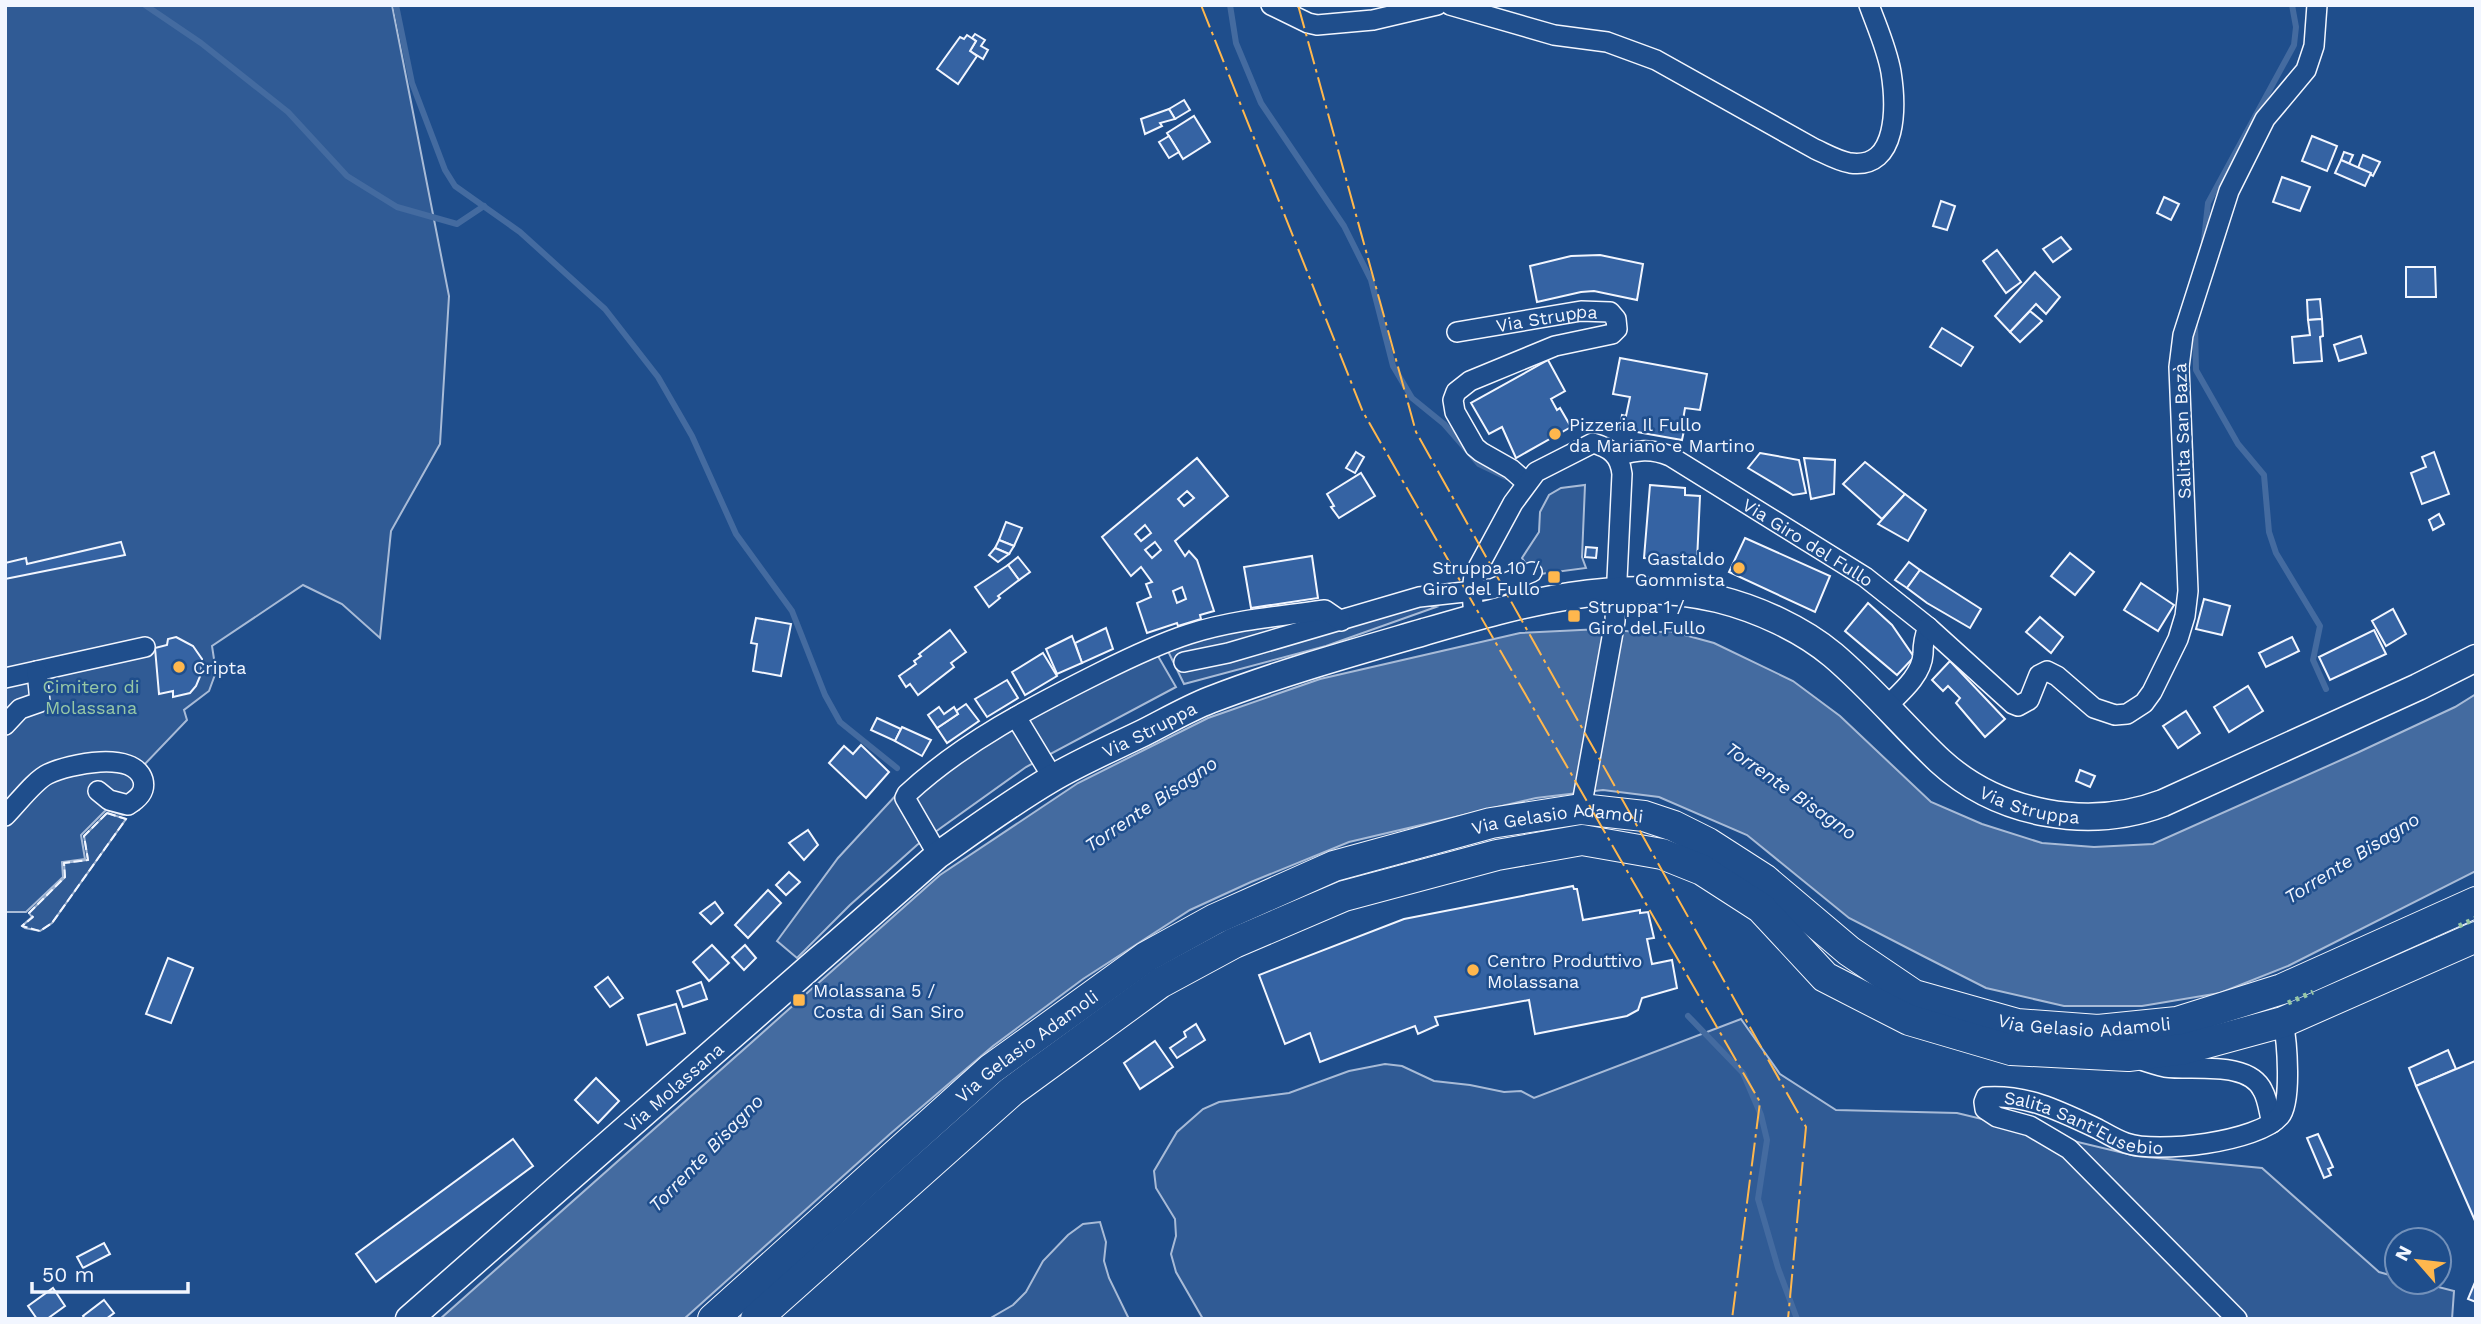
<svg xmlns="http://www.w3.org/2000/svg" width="2481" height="1324" viewBox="0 0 2481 1324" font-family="'Work Sans',sans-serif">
<rect width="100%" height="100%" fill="#1f4e8c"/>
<g fill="#305b95" stroke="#a8bbd7" stroke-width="2">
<polygon points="5,5 392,5 449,296 440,444 391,531 380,638 342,604 303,585 212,646 216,672 209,691 184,710 187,720 143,766 147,795 139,810 123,815 106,810 81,835 85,859 62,862 63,877 26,912 5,912"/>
<polygon points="1585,485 1582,557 1586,568 1533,575 1522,558 1539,532 1540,512 1549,495 1561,488"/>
<polygon points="1393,599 1436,607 1326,646 1184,684 1165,645"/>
<polygon points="1151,644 1176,687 1026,767 917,845 850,905 797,958 777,941 838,858 897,794"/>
<polygon points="107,813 126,819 52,923 40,931 25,928 22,926 32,917 29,913 65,877 64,863 88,860 84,836"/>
<polygon points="1741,1019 1780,1074 1836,1110 1957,1113 2136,1156 2262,1168 2379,1272 2397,1277 2397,1282 2419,1282 2454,1291 2452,1319 1203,1319 1176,1272 1171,1254 1176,1236 1175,1219 1156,1188 1154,1171 1177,1132 1203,1109 1219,1102 1289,1093 1349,1071 1385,1064 1402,1066 1434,1081 1470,1085 1504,1092 1521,1091 1534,1098"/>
<polygon points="1100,1222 1106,1242 1104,1261 1109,1278 1129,1319 989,1319 1013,1305 1026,1292 1043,1261 1068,1235 1083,1224"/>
</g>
<polygon fill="#446ba0" stroke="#a8bbd7" stroke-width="2" points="1601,629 1650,633 1670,631 1714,643 1793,681 1840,716 1931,802 1982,824 2042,843 2094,847 2153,844 2359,752 2455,707 2476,694 2476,871 2288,966 2220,993 2142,1006 2064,1006 1986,988 1925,957 1849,918 1747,835 1659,797 1603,790 1536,798 1349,842 1251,882 1190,910 1083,979 993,1046 890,1134 684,1319 440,1319 940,875 1078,783 1208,718 1320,679 1520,633"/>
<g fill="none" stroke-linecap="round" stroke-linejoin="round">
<g stroke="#446ba0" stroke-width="6">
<polyline points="145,5 201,43 288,112 347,176 397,207 457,224 484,206"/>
<polyline points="396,5 412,83 445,170 455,186 520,232 605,309 658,377 692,436 736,534 792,611 825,695 840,722 897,768"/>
<polyline points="1230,5 1236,43 1261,103 1344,226 1371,280 1393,366 1412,398 1444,424 1479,464 1506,477"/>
<polyline points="2204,240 2208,203 2294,45 2296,27 2292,5"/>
<polyline points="2195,324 2196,370 2238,444 2264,475 2269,532 2276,553 2320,626 2313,660 2326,689"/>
<polyline points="1688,1016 1743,1073 1761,1115 1767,1140 1758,1199 1778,1268 1797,1319"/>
</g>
</g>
<g fill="#3563a3" stroke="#f2f6ff" stroke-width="2" fill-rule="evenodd">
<polygon points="975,34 985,40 981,46 988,50 983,59 970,51 976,41 972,38"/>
<polygon points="967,35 976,41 970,51 977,56 958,84 937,69 960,37 964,39"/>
<polygon points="1184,100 1190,110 1175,119 1169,109"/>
<polygon points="1169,109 1175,119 1160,123 1162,126 1145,134 1141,119"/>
<polygon points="1194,116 1210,142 1183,159 1167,133"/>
<polygon points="1169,136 1179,152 1169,158 1159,142"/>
<polygon points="2312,136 2337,146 2327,171 2302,161"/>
<polygon points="2344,152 2353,155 2349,164 2341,160"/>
<polygon points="2363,155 2380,162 2373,176 2358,168"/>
<polygon points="2341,160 2371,173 2365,186 2335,173"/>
<polygon points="2282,177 2310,187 2300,211 2273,202"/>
<polygon points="2164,197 2179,204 2171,220 2157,213"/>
<polygon points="1941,201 1955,206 1947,230 1933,226"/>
<polygon points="2061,237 2071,249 2053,262 2043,249"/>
<polygon points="1997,250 2021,282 2006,293 1983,261"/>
<polygon points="1600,255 1643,264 1637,300 1594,291 1581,292 1537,302 1530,266 1571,256"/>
<polygon points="2406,267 2435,267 2436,297 2406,297"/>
<polygon points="2035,272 2060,297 2046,314 2036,304 2010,332 1995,316"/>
<polygon points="2320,299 2322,319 2308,320 2307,300"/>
<polygon points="2030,311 2042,321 2020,342 2010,332"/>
<polygon points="2322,319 2323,336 2320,337 2322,361 2294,363 2292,337 2310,335 2308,320"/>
<polygon points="1942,328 1973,347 1961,366 1930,347"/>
<polygon points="2361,336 2366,353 2339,361 2334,345"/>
<polygon points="1620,358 1707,374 1700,410 1685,408 1683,420 1686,421 1682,440 1620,429 1622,415 1626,416 1630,397 1613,394"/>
<polygon points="1548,360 1565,391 1551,399 1557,410 1560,408 1571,427 1516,458 1502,427 1489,434 1471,403"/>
<polygon points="1356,452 1364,457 1355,473 1346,468"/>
<polygon points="2434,452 2449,494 2422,504 2411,473 2426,467 2422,457"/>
<polygon points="1760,453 1799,460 1806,493 1793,495 1748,468"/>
<path d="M1197 458 1228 496 1175 541 1185 556 1189 551 1197 560 1214 611 1200 615 1201 619 1178 626 1177 623 1147 633 1137 603 1151 597 1146 584 1152 582 1141 567 1131 576 1102 537ZM1187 491 1194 498 1184 506 1178 499ZM1145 525 1151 533 1141 541 1135 534ZM1155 542 1161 550 1152 558 1145 550ZM1182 587 1186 599 1177 603 1173 591Z"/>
<polygon points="1804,458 1835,460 1834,494 1811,499"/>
<polygon points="1865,462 1905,494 1882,519 1843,484"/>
<polygon points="1361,473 1375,496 1339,518 1331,507 1334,506 1327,494"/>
<polygon points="1650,485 1685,488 1685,495 1700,496 1697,561 1644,558"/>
<polygon points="1905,494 1926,510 1908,541 1878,524"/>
<polygon points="2439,514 2444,524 2433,530 2429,520"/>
<polygon points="1006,522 1022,528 1014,546 999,540"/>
<polygon points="1745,538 1830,576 1815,612 1729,572"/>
<polygon points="999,540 1014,546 1009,554 995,548"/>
<polygon points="121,542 125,555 5,579 5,563 26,558 27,564"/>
<polygon points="1586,547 1597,548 1596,558 1585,557"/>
<polygon points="995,548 1009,554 998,562 989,555"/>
<polygon points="2070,553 2094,572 2075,595 2051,576"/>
<polygon points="1312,556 1318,598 1251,608 1244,567"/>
<polygon points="1018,557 1030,572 1019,580 1008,565"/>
<polygon points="1909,562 1920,570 1907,588 1895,580"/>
<polygon points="1008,565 1019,580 998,596 1000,598 989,607 975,587"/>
<polygon points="1920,570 1981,609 1970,628 1927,603 1907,588"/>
<polygon points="2141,583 2174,605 2158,631 2124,610"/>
<polygon points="2204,599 2230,606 2222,635 2196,629"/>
<polygon points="1868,603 1892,625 1914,657 1897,675 1845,631"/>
<polygon points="2393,609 2406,634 2386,646 2372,621"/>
<polygon points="2040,617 2063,637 2051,653 2026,632"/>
<polygon points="756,618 791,624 781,676 753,671 757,644 751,643"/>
<polygon points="1106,628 1113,649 1082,663 1075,643"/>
<polygon points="950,630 966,652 951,663 954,667 918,695 910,684 906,687 899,676 916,664 914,661 921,656 919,654"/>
<polygon points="2374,630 2386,654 2330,680 2319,657"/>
<polygon points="1072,636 1082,663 1057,674 1046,649"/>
<polygon points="176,637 193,646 202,659 201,674 196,686 190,693 173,697 173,691 159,694 155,648 167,645 168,639"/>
<polygon points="2292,637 2299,651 2266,667 2259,653"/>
<polygon points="1043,653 1057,676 1025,695 1012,672"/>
<polygon points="1950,661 2005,719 1985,737 1956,703 1960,698 1948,686 1943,691 1932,680"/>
<polygon points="1007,680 1018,698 987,717 975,699"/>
<polygon points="2248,686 2263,711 2229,732 2214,707"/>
<polygon points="966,704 979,721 947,743 937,728 958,714 956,711"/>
<polygon points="939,707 944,714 954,707 958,714 937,728 928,715"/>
<polygon points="2186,711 2200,733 2178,748 2163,726"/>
<polygon points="877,718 901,729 895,741 871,730"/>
<polygon points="902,727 931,740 922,756 895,741"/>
<polygon points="861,745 889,772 866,798 829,763 844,746 853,754"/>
<polygon points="2080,770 2095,776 2090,787 2076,781"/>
<polygon points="808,830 818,845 804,860 789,843"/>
<polygon points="789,872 800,882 786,895 776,885"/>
<polygon points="1573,886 1574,889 1577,889 1583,920 1640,910 1640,913 1648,912 1654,938 1647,939 1652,964 1672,960 1677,988 1642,998 1638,1010 1627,1016 1535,1034 1529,1000 1435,1017 1438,1025 1418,1034 1415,1026 1320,1062 1310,1033 1285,1044 1259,975 1404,919"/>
<polygon points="768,890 781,903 748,938 735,925"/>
<polygon points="715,902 723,913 711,924 700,913"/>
<polygon points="712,945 729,963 709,981 693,962"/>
<polygon points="745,945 756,958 744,970 732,957"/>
<polygon points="168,958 193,968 171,1023 146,1014"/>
<polygon points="608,977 623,998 610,1007 595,987"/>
<polygon points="701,982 707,999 683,1007 677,991"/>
<polygon points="676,1004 685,1033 647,1045 638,1015"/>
<polygon points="1196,1024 1205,1040 1177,1058 1170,1048 1186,1037 1184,1032"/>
<polygon points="1155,1041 1173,1067 1140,1089 1124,1063"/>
<polygon points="2448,1050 2456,1069 2416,1086 2409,1068"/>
<polygon points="2475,1061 2476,1063 2476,1223 2416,1086"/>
<polygon points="596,1078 619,1101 598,1123 575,1100"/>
<polygon points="2318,1134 2333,1167 2328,1169 2331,1175 2324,1178 2307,1138"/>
<polygon points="513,1139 533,1166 376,1282 356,1254"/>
<polygon points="104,1243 110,1254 83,1268 77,1257"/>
<polygon points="2476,1280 2476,1302 2468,1299"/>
<polygon points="53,1288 65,1306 47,1319 37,1319 28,1306"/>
<polygon points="104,1300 114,1313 106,1319 85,1319 83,1316"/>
</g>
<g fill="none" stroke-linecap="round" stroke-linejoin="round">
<g stroke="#f2f6ff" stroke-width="22">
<g id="street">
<polyline points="1271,5 1308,23 1317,25 1373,20 1437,5"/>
<path d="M1450 5 1554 35 1607 42 1656 60 1815 149C1826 154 1838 161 1850 163 1899 170 1896 104 1891 72 1887 49 1877 27 1869 5"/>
<path id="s1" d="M1457 332 1581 311 1610 312 1616 319 1617 329 1612 334 1555 346 1470 381 1456 392 1453 400 1455 412 1475 447 1481 452 1511 469 1527 483"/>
<path id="s2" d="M1617 456C1637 450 1651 448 1670 456L1865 577 1928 627C1924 637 1923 643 1923 654 1922 675 1900 693 1887 706"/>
<path d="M1474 617 1472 592 1474 575 1513 503 1536 472 1593 443C1610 448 1620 455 1622 474L1615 621 1581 809"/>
<polyline points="1928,627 2013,704 2018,706 2029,700 2039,675 2047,671 2057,676 2094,708 2115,715 2127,714 2144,703 2152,692 2178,639 2185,616 2188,591 2179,367 2183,335 2229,191 2265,119 2306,70 2314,46 2317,5"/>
<polyline points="1184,662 1228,653 1419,597 1492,589 1532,572"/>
<polyline points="5,678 145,647"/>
<polyline points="1016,717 1053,778"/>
<polyline points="5,725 20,709 40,702 37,671"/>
<path d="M5 816C17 804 35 780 48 774 69 764 134 750 143 780 146 792 138 799 128 805L109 800 98 791"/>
<path d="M938 855 905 798 907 794C963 742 1033 706 1101 672 1129 658 1158 644 1189 634 1233 620 1280 616 1325 610L1341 621"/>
<path d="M2138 1059C2147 1062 2156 1065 2165 1067 2193 1071 2249 1060 2263 1091 2268 1100 2269 1113 2272 1123"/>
<path id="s3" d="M2237 1319 2069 1149 2030 1126 1997 1117 1985 1109 1984 1102 1986 1097C2027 1094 2062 1112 2098 1129 2107 1134 2117 1140 2126 1143 2157 1154 2258 1142 2280 1116 2292 1102 2287 1041 2283 1022"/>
</g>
</g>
<g stroke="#f2f6ff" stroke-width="29">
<g id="secondary">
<path id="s4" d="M409 1319 938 855C975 829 1012 802 1051 779 1080 762 1112 748 1143 733 1165 722 1187 709 1210 700 1280 673 1352 653 1424 632 1520 604 1618 575 1718 599 1758 609 1802 629 1833 655 1872 688 1904 727 1940 761 1999 815 2089 831 2163 803L2418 687 2476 658"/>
</g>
</g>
<g stroke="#f2f6ff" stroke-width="32">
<g id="primary">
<path id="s5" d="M713 1319 991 1069 1146 957 1215 919 1334 866 1491 823 1581 809 1644 816 1674 826 1708 843 1764 879 1849 951 1914 995 2017 1024 2098 1030 2177 1022 2282 989 2476 902"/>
<polyline points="756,1319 1012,1091 1160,983 1234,943 1344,896 1497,855 1582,840 1662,854 1702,870 1761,908 1825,977 1909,1020 2011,1050 2128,1056 2184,1049 2283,1022 2476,937"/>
</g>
</g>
<use href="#street" stroke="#1f4e8c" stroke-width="19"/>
<use href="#secondary" stroke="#1f4e8c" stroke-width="26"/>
<use href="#primary" stroke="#1f4e8c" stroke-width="30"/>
<g stroke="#97c8a6" stroke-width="5" stroke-dasharray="3.5 5" stroke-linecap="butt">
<polyline points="2459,926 2476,918"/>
<polyline points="2288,1003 2313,992"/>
</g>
<polygon stroke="#f2f6ff" stroke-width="2" stroke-dasharray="9 3.5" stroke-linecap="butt" points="107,813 126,819 52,923 40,931 22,926 33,917 29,913 65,877 64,863 88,860 84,836"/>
<g stroke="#ffb74d" stroke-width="2" stroke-dasharray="24 5 3.5 5" stroke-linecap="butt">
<polyline points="1201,5 1363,412 1760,1102 1732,1319"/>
<polyline points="1298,5 1416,432 1806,1127 1788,1319"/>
</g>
</g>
<g fill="#ffb74d" stroke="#1f4e8c" stroke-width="2.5">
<circle cx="1555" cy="434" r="7"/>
<circle cx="1739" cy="568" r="7"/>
<rect x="1547" y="570" width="14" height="14" rx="3.5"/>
<rect x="1567" y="609" width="14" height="14" rx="3.5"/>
<circle cx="179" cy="667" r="7"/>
<circle cx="1473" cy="970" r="7"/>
<rect x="792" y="993" width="14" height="14" rx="3.5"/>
</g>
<g text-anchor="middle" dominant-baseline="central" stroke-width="5" stroke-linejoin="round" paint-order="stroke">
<g font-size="18" fill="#f2f6ff" stroke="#1f4e8c">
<text stroke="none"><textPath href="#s1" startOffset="91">Via Struppa</textPath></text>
<text transform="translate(2182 431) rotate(-92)">Salita San Bazà</text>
<text stroke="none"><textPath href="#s2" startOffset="217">Via Giro del Fullo</textPath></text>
<text stroke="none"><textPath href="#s4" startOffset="950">Via Struppa</textPath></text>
<text stroke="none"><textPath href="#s4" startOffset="1923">Via Struppa</textPath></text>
<text stroke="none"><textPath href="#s5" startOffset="1004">Via Gelasio Adamoli</textPath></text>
<text stroke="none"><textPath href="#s5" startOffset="1592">Via Gelasio Adamoli</textPath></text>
<text stroke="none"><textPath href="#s5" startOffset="416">Via Gelasio Adamoli</textPath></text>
<text stroke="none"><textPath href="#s4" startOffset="352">Via Molassana</textPath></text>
<text stroke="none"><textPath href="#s3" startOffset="448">Salita Sant'Eusebio</textPath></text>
</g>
<g font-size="18" fill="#f2f6ff" stroke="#1f4e8c" text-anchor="start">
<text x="1569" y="424">Pizzeria Il Fullo<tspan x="1569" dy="21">da Mariano e Martino</tspan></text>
<text x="1725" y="558" text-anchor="end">Gastaldo<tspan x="1725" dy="21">Gommista</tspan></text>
<text x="1540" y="567" text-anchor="end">Struppa 10 /<tspan x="1540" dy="21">Giro del Fullo</tspan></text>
<text x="1588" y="606">Struppa 1 /<tspan x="1588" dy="21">Giro del Fullo</tspan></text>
<text x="193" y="667">Cripta</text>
<text x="1487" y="960">Centro Produttivo<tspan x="1487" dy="21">Molassana</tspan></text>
<text x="813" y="990">Molassana 5 /<tspan x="813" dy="21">Costa di San Siro</tspan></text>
</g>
<g font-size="18" fill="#97c8a6" stroke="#1f4e8c">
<text x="91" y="686">Cimitero di<tspan x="91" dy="21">Molassana</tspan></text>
</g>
<g font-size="19" font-style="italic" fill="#f2f6ff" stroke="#1f4e8c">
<text transform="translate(1791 791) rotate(35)">Torrente Bisagno</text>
<text transform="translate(1151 804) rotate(-34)">Torrente Bisagno</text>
<text transform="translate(2352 858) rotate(-32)">Torrente Bisagno</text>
<text transform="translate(706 1153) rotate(-46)">Torrente Bisagno</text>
</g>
</g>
<rect width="2481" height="1324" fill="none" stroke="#f2f6ff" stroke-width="14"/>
<g transform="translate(2418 1261) rotate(298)"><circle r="33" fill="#1f4e8c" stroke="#7391ba" stroke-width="2"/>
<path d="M0-5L12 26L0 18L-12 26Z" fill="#ffb74d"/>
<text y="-10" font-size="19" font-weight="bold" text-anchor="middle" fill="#f2f6ff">N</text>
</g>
<path d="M32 1282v10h156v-10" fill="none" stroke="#f2f6ff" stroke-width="3.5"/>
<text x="42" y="1282" font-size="21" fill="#f2f6ff" stroke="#1f4e8c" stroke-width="5" paint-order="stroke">50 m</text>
</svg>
